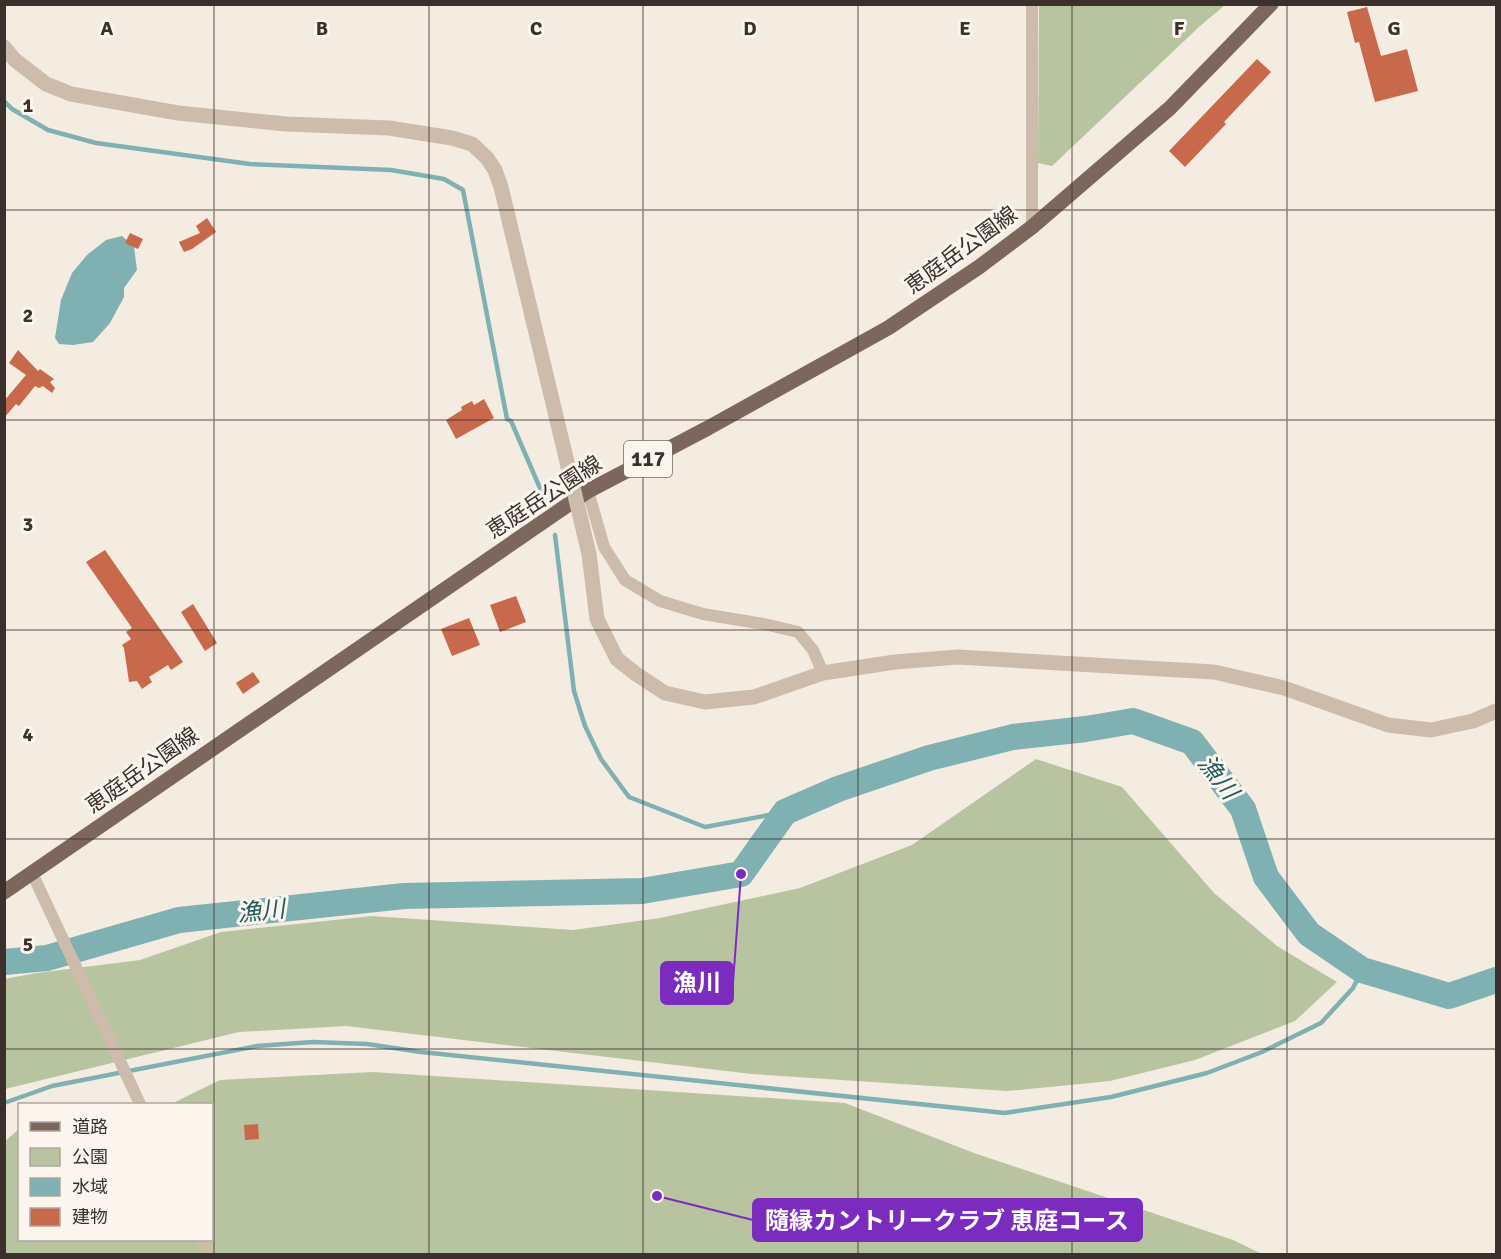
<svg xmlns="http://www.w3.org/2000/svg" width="1501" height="1259" viewBox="0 0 1501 1259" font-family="Signika,'Noto Sans JP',sans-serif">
<rect width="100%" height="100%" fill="#f4ebe1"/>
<g fill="#b8c4a0">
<polygon points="1039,5 1039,4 1225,5 1200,26 1052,166 1038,163"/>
<polygon points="1036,759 1122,787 1214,893 1277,946 1337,982 1295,1021 1195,1060 1110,1081 1007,1091 752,1074 346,1026 239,1032 5,1089 4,979 37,973 140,960 221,932 372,916 573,930 660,918 800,888 912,845"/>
<polygon points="373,1072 845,1103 974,1153 1233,1240 1262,1254 5,1254 5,1141 18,1130 19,1130 20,1240 212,1240 212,1104 171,1104 220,1080"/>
</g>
<polygon fill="#7fb0b2" points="122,236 134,247 137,270 124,288 124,297 110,323 93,342 73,345 59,344 55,338 61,300 72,273 87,255 106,240"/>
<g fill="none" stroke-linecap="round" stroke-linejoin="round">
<g stroke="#7fb0b2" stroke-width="4.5">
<polyline points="4,101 12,109 48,130 96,143 250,164 391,170 444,179 463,190 507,419 511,421 546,502"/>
<polyline points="555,535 574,691 585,726 601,759 629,797 705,827 785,812"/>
<polyline points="4,1103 52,1086 257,1046 313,1042 367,1044 421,1052 1005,1113 1111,1097 1207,1073 1262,1052 1321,1023 1353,988 1362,970"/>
</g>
<polyline stroke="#7fb0b2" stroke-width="26" points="4,962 47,958 179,920 404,896 642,891 741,874 785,812 838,789 929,758 1013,737 1086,729 1133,721 1192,742 1243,809 1266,877 1309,934 1362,970 1449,996 1496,980"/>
</g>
<g fill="#c8694b">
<polygon points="1367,7 1381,56 1407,49 1418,91 1375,102 1359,42 1355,43 1347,12"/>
<polygon points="1257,59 1271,72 1224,122 1226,124 1185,167 1169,151"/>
<polygon points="207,218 216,232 192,249 184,252 179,242 200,233 196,226"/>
<polygon points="130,233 143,239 138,249 125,243"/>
<polygon points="18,350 38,371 40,369 54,379 50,382 55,388 52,393 43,386 39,388 35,386 19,406 16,404 4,418 4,401 26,375 9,363"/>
<polygon points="484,399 494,418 456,439 446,420 462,410 461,407 472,401 474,405"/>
<polygon points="105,550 183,662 171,670 168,665 149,677 152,682 142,689 137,681 129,682 124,648 122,645 131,639 126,632 132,628 86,562"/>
<polygon points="516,596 526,622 500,632 490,605"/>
<polygon points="193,604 217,643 205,651 181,612"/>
<polygon points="469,618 480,645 452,656 441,629"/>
<polygon points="253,672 260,682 243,694 236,683"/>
<polygon points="258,1124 259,1139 245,1140 244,1125"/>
</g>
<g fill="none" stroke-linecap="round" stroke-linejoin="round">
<g stroke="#cdbbac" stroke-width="12">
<polyline points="1032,4 1032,227"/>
<polyline points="588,491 604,547 625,580 660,601 703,614 764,624 798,632 813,650 823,673"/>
<polyline points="32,873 140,1104"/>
<polyline points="202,1240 209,1254"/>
</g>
<g stroke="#cdbbac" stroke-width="15">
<polyline points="4,47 15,60 46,84 71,94 178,113 286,124 389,128 452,138 472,144 487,158 495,170 501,187 568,466"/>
<polyline points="589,554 597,619 617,659 636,674 665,693 705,702 754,697 823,673 895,662 958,657 1214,672 1284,688 1388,725 1431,730 1473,721 1496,711"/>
</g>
<polyline stroke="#7d675c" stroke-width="15" points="4,892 588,491 708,428 888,328 979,267 1032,227 1170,108 1271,4"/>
<polyline stroke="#cdbbac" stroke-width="15" points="568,466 589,554"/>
</g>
<path fill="none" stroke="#3b302b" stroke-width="1.5" stroke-opacity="0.55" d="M214 4V1254M429 4V1254M643 4V1254M858 4V1254M1072 4V1254M1287 4V1254M4 210H1496M4 420H1496M4 630H1496M4 839H1496M4 1049H1496"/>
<g text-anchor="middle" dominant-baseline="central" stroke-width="6" stroke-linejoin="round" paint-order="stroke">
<rect fill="#fbf5ee" stroke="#756b66" stroke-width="1.5" x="624" y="441" width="48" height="36" rx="4.5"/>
<g font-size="21" font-weight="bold" fill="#3b302b">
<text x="648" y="459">117</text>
</g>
<g font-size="22" fill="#3b302b" stroke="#fbf5ee">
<text transform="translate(961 250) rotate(-36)">恵庭岳公園線</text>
<text transform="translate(544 497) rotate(-33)">恵庭岳公園線</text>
<text transform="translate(142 770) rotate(-35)">恵庭岳公園線</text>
</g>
<g font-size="24" font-style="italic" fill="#1f5a5e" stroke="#fbf5ee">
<text transform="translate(1218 777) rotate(52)">漁川</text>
<text transform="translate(261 911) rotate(-6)">漁川</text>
</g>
</g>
<g font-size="20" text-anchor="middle" font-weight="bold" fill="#3b302b" stroke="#fbf5ee" stroke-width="6" stroke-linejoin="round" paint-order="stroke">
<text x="107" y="35">A</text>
<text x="322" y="35">B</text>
<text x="536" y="35">C</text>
<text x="750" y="35">D</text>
<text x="965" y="35">E</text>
<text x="1179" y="35">F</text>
<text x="1394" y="35">G</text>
<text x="28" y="112">1</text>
<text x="28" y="322">2</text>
<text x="28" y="531">3</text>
<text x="28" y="741">4</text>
<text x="28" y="951">5</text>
</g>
<path fill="none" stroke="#7b2cbf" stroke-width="2" d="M741 874L733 983M657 1196L753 1220"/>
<g fill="#7b2cbf" stroke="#fbf5ee" stroke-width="2">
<circle cx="741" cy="874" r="6"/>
<circle cx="657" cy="1196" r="6"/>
</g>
<g fill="#7b2cbf" stroke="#7b2cbf" stroke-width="2">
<rect x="661" y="962" width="72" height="42" rx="6"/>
<rect x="753" y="1199" width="389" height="42" rx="6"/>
</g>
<g font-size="24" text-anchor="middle" font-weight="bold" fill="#fff">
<text x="697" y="991">漁川</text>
<text x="947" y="1229">隨縁カントリークラブ 恵庭コース</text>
</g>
<rect width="1501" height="1259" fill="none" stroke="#3b302b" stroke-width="12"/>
<rect x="18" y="1103" width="195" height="138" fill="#fbf5ee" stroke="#aea6a0" stroke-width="1.5"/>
<rect x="30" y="1122" width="30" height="9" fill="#7d675c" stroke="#aea6a0" stroke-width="1.5"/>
<text x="72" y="1133" font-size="18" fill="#3b302b">道路</text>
<rect x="30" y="1148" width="30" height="18" fill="#b8c4a0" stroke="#aea6a0" stroke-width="1.5"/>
<text x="72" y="1163" font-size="18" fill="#3b302b">公園</text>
<rect x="30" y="1178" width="30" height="18" fill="#7fb0b2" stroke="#aea6a0" stroke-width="1.5"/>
<text x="72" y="1193" font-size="18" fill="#3b302b">水域</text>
<rect x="30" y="1208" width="30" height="18" fill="#c8694b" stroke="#aea6a0" stroke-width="1.5"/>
<text x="72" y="1223" font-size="18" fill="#3b302b">建物</text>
</svg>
